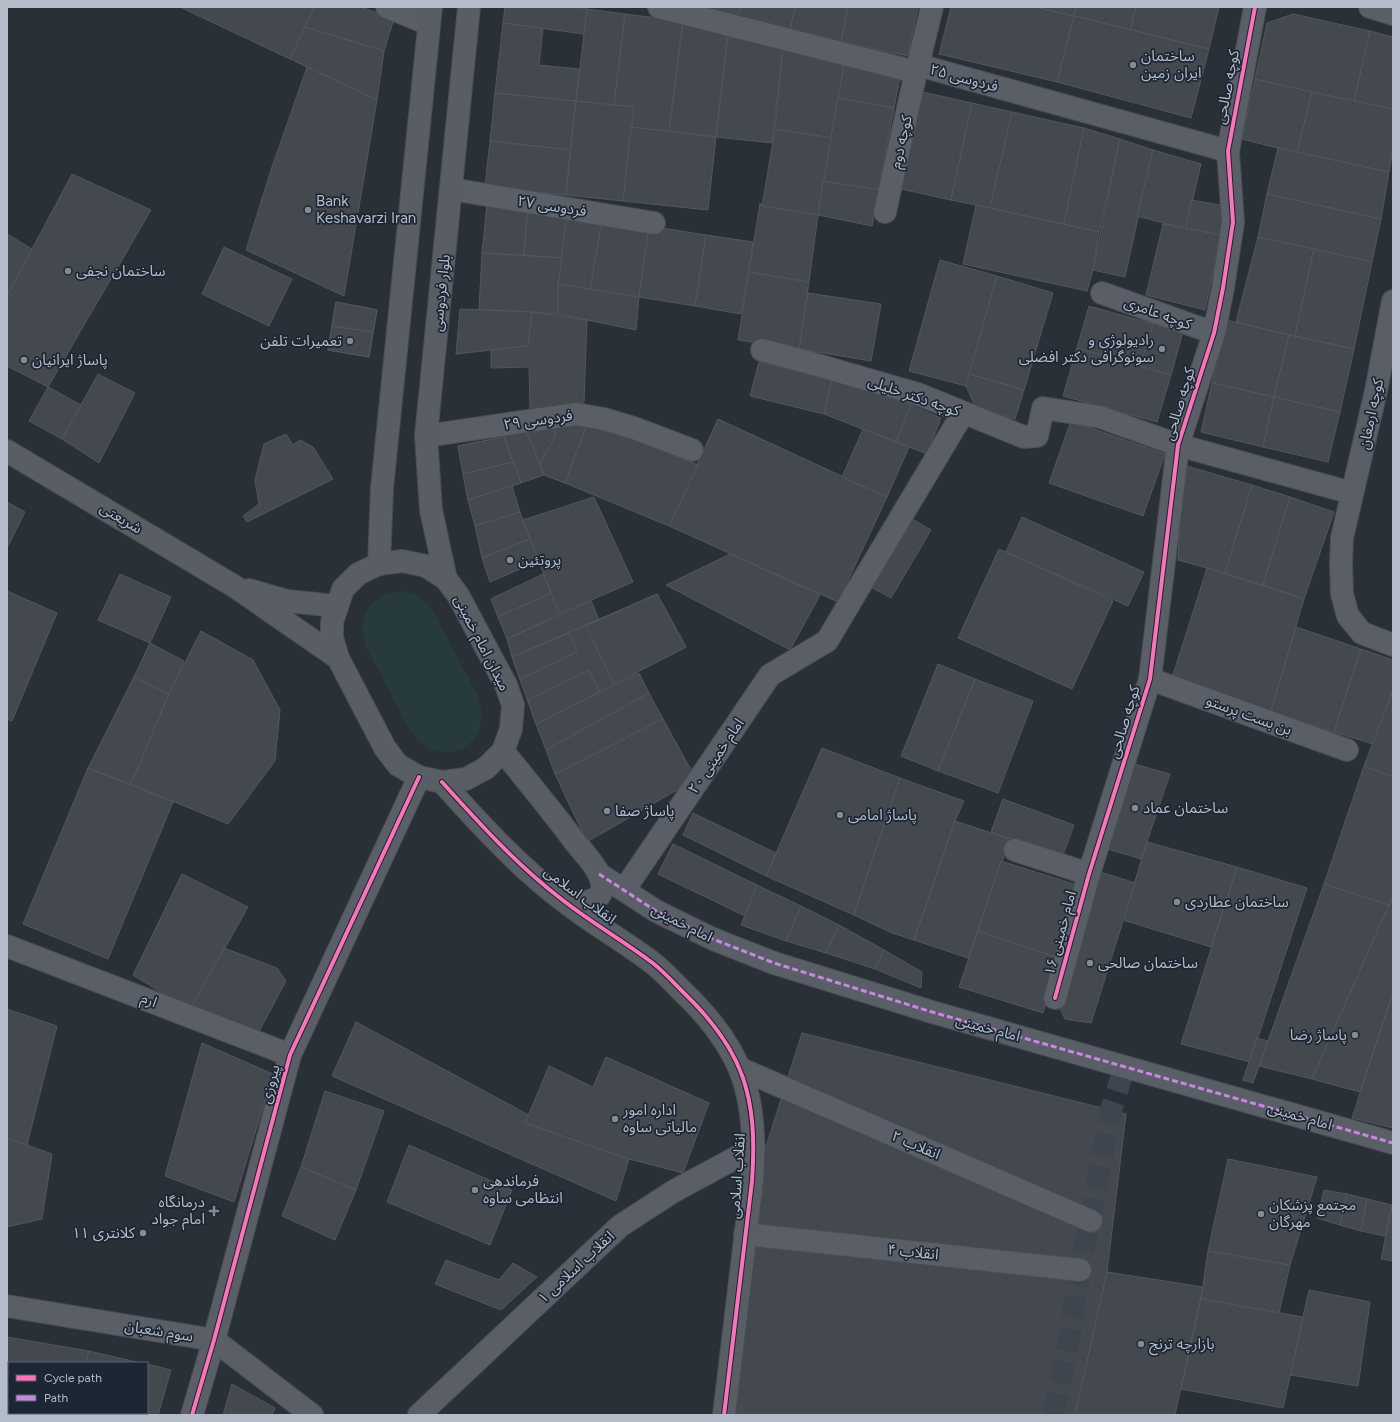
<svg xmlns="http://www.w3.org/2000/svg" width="1400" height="1422" viewBox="0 0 1400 1422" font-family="Figtree,'Noto Sans Arabic',sans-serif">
<rect width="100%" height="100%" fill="#2a3038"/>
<path fill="#273a3e" d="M401 591C416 594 424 599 433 611L478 696C495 746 442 773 411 732L366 647C356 616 369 595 401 591Z"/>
<g fill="#444950" stroke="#52575f">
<polygon points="180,7 315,7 290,59"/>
<polygon points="315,7 361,7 394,19 384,51 305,27"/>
<polygon points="505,7 575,7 587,9 584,34 503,23"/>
<polygon points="696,7 741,7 738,17"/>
<polygon points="741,7 795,7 790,30 738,17"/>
<polygon points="795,7 848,7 841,42 790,30"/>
<polygon points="848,7 918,7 908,56 841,42"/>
<polygon points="951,7 1036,7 1074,16 1057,82 939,54"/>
<polygon points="1036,7 1076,7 1074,16"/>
<polygon points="1076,7 1136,7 1130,30 1074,16"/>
<polygon points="1136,7 1219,7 1209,49 1130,30"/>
<polygon points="587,9 625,14 614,106 576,101"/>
<polygon points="625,14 683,21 669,132 631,127 634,107 614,106"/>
<polygon points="1293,14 1370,31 1354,102 1255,79 1267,23"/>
<polygon points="1074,16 1209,49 1191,118 1057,82"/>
<polygon points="683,21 728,27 716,137 669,132"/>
<polygon points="503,23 543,28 539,65 579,69 576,101 495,93"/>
<polygon points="305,27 384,51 377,100 290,59"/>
<polygon points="1370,31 1393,37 1393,109 1354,102"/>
<polygon points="728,37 783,48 772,143 716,137"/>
<polygon points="783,48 844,66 831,138 775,129"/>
<polygon points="844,66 900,77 894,108 838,98"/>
<polygon points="307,67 377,100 344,296 246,250 271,170"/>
<polygon points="1255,79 1312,92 1297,153 1242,139"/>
<polygon points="923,92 972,103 951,200 901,189"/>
<polygon points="1312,92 1393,109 1393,149 1389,172 1297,153"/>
<polygon points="495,93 576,101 570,150 490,141"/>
<polygon points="838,98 894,108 879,190 823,181"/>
<polygon points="576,101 634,107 623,201 566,195"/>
<polygon points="972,103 1012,112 990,208 951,200"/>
<polygon points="1012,112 1084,128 1064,224 990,208"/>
<polygon points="631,127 716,137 708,210 623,201"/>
<polygon points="1084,128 1120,139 1099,232 1064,224"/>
<polygon points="775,129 831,138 818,215 762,206"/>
<polygon points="1120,139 1153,150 1125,277 1093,270"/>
<polygon points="490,141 570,150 566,195 485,186"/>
<polygon points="1278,148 1389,172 1381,219 1267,194"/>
<polygon points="1153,150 1201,164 1186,229 1137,216"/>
<polygon points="72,174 151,210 48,387 7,366 7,296"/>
<polygon points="823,181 879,190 872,226 818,215"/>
<polygon points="1267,194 1381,219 1372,262 1258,237"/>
<polygon points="1191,200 1226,206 1221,235 1186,229"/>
<polygon points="760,203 762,206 818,215 809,282 749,272"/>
<polygon points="487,204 528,208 524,255 482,253"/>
<polygon points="976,205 1099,232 1093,270 1087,291 963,264"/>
<polygon points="528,208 567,215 562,258 524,255"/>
<polygon points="567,215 602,220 590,290 558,284"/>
<polygon points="602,220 649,226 639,297 590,290"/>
<polygon points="1163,224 1221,235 1205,310 1146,295"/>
<polygon points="649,226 706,235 695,306 639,297"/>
<polygon points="7,234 32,249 9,292 7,291"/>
<polygon points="706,235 753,242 741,314 695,306"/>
<polygon points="1258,237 1314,249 1295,336 1236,322"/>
<polygon points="224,247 292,279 269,326 202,294"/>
<polygon points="1314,249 1372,262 1354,349 1295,336"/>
<polygon points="482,253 562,258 558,284 558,314 479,309"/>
<polygon points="940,260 997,276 966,386 909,371"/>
<polygon points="749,272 809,282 799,349 738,340"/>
<polygon points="997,276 1053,293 1024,390 969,374"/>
<polygon points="558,284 639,297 636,330 558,314"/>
<polygon points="808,293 881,304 871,361 799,349"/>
<polygon points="336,302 377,310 369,357 328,350"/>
<polygon points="336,302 377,310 373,332 332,326"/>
<polygon points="1089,306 1153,324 1140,367 1077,348"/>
<polygon points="460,309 532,312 528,346 456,354"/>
<polygon points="532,312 587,320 584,402 530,410 529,367 491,368 491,350 528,346"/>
<polygon points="1226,320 1289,335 1274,397 1212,383"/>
<polygon points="1153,324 1183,332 1171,375 1140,367"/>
<polygon points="332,326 373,332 369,357 328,350"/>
<polygon points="1289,335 1354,349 1340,412 1274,397"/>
<polygon points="1077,348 1171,375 1157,422 1063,396"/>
<polygon points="759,362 832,380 824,414 750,396"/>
<polygon points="98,374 135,393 99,463 62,439"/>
<polygon points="969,374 1024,390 1015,419 975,406 966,386"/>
<polygon points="832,380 911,405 896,442 824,414"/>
<polygon points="1212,383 1274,397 1263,447 1201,432"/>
<polygon points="48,387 81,405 62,439 29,421"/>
<polygon points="1274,397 1340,412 1328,462 1263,447"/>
<polygon points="911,405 941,418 927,454 896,442"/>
<polygon points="718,419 887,497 838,602 669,526"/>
<polygon points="588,421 698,465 669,526 565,483"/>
<polygon points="588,421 565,483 544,475 540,463 556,435 550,422"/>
<polygon points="1071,421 1165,454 1143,516 1049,483"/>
<polygon points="550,422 556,435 540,463 525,428"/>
<polygon points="525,428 544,475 521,483 504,437"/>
<polygon points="863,429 909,447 887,497 842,477"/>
<polygon points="286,434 293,445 300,440 313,447 333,479 247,522 243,516 259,504 255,480 264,444"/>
<polygon points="504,437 521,483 468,500 458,446"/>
<polygon points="504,437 513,462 463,474 458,446"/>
<polygon points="513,462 521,483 468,500 463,474"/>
<polygon points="1183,465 1252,485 1225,573 1178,560"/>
<polygon points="1252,485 1290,497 1263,585 1225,573"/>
<polygon points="512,486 520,512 475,526 468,500"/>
<polygon points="594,497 633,582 559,614 523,520"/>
<polygon points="1290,497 1334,512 1304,599 1263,585"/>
<polygon points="7,502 25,512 7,548"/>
<polygon points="520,512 530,539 482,558 475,526"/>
<polygon points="1022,517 1144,572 1128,606 1006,552"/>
<polygon points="912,519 931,530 891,598 871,587"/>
<polygon points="530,539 539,561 490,582 482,558"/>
<polygon points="999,549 1113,601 1072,689 958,638"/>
<polygon points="730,554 820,595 790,650 666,585"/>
<polygon points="1207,568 1304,599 1271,711 1172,678"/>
<polygon points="120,574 171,597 150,643 98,620"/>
<polygon points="543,574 551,593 498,617 491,599"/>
<polygon points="7,591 57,613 12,721 7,719"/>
<polygon points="551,593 559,614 507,639 498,617"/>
<polygon points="657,594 686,647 536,724 512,657"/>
<polygon points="657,594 686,647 614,684 586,626"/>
<polygon points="591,601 599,619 512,657 507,639"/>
<polygon points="1296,627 1361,649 1334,732 1271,711"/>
<polygon points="201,631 253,660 280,710 275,761 228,824 131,784 169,694"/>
<polygon points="569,633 577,652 520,679 512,657"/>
<polygon points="150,643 184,661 169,694 134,677"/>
<polygon points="1361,649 1393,660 1393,690 1373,744 1334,732"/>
<polygon points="938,664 975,679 938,771 901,756"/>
<polygon points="589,670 599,692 536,724 528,700"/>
<polygon points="639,673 649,693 546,750 536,724"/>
<polygon points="134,677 169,694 131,784 88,768"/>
<polygon points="975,679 1033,701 998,793 938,771"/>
<polygon points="1393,690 1393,777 1364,766"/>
<polygon points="649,693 663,719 555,774 546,750"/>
<polygon points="663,719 696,779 587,842 555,774"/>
<polygon points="822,748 900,778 854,915 766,876"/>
<polygon points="1124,761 1170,774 1141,859 1101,847"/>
<polygon points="1364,766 1393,777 1393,895 1389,905 1324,884"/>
<polygon points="88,768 173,802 108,959 23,924"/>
<polygon points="900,778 964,801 955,821 914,940 892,933 854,915"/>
<polygon points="1003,799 1074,825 1062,858 991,832"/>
<polygon points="693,813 776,853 766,876 683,835"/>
<polygon points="955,821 1010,839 968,958 914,940"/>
<polygon points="1147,842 1237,867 1211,947 1123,920"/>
<polygon points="673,844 757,885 745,916 658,874"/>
<polygon points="1001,861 1083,887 1059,958 978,931"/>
<polygon points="1237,867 1307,888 1250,1062 1181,1044"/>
<polygon points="1097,871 1135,883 1091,1023 1065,1019 1059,1006"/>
<polygon points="182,874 248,907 190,1010 133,975"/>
<polygon points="1324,884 1389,905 1312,1079 1259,1066"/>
<polygon points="757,885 801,906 786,941 741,925"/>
<polygon points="1393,896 1393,992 1360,1092 1312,1079"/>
<polygon points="801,906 839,925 826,953 786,941"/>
<polygon points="839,925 884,950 875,969 826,953"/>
<polygon points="978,931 1059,958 1043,1013 959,987"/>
<polygon points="224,948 277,968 286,981 256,1037 190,1010"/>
<polygon points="884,950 922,972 921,988 875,969"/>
<polygon points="1393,992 1393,1128 1352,1118"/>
<polygon points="7,1009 57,1026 27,1145 7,1139"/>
<polygon points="356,1022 529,1115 525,1123 629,1159 616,1201 332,1076"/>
<polygon points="802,1033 1126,1114 1107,1272 1075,1415 725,1415 750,1197"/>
<polygon points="1257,1038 1268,1041 1253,1083 1243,1080"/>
<polygon points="202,1043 273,1074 234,1202 165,1176"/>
<polygon points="606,1057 709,1103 683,1173 629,1159 525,1123 549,1066 593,1087"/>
<polygon points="325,1091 384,1111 356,1190 301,1167"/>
<polygon points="7,1138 52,1154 42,1219 7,1227"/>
<polygon points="409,1145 512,1190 490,1245 387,1202"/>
<polygon points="1228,1159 1317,1177 1290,1265 1208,1251"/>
<polygon points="301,1167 356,1190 335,1240 282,1216"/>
<polygon points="1324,1190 1347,1194 1340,1225 1317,1218"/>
<polygon points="1347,1194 1367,1199 1361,1231 1340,1225"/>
<polygon points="1367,1199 1392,1205 1385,1236 1361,1231"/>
<polygon points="1392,1205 1393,1205 1393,1261 1381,1259"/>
<polygon points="1208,1251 1290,1265 1279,1313 1201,1299"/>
<polygon points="446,1260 499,1280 513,1263 537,1277 501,1310 435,1284"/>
<polygon points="1107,1272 1203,1287 1175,1415 1075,1415"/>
<polygon points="1309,1290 1370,1302 1358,1386 1290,1375"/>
<polygon points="1201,1299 1303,1317 1283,1408 1181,1389"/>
<polygon points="7,1337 89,1351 86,1363 9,1363 9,1413 75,1413 74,1415 7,1415"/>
<polygon points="89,1351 141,1363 86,1363"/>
<polygon points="147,1364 171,1370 158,1415 74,1415 75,1413 147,1413"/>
<polygon points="232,1384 275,1408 272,1415 223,1415"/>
</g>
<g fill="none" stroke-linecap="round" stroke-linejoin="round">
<polyline stroke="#3f454e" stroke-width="22" stroke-dasharray="22 11" stroke-linecap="butt" points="1053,1415 1070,1335 1080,1270 1111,1110 1125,1066"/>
<g stroke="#484c53" stroke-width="24">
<g id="street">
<polyline points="387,7 429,24"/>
<polyline points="659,7 916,72 918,65 1228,151"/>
<polyline points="1370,7 1393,14"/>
<polyline points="918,65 932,7"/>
<polyline points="451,189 654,223"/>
<polyline points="885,212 916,72"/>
<polyline points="1102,293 1214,333"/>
<polyline points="1393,301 1376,391 1342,538 1341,563 1342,594 1348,616 1362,633 1393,645"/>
<polyline points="762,350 807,362 918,394 1024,437 1037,436 1043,408 1100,417 1178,445 1352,493"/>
<polyline points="426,436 576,414 604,419 634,428 692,450"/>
<polyline points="1150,679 1347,750"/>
<polyline points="1015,850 1089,874"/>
<polyline points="599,874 656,911 713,939 774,963 932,1012 1393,1143"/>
<polyline points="624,890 770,675 827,641 963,413"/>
<polyline points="7,946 290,1055"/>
<polyline points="1055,998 1089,874 1150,679 1178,445 1214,333 1223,288 1233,222 1228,151 1255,7"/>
<polyline points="741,1069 1091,1221"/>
<polyline points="745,1234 1080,1270"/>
<polyline points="7,1306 214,1340 312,1415"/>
<polyline points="192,1415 214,1340 290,1055 419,777"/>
<polyline points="419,1415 620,1226 674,1191 754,1148"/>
</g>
</g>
<g stroke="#484c53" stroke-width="24">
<g id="secondary">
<polyline points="7,451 234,586 338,658 385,748 398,765 419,777 442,782 466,779 486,768 503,751 511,729 513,705 506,685 458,595 446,579 426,566 402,561 379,564 358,574 343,589 332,622 332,638 338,658"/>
<polyline points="379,564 382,488 431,7"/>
<polyline points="446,579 431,510 426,436 469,7"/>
<polyline points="249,590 287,601 336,606"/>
<path d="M503 751C527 781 552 811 575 842 583 852 594 863 599 874 612 904 583 904 563 899"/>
<path d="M442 782C479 823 516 864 560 898 590 922 624 941 654 964 664 972 673 982 682 991 744 1050 758 1097 752 1181L724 1415"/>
</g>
</g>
<use href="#street" stroke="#5a5e66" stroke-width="22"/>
<use href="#secondary" stroke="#595d64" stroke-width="22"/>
<polyline stroke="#c787e3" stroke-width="3" stroke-dasharray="6 3" stroke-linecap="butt" points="599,874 656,911 713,939 774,963 932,1012 1393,1143"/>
<g stroke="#1d2633" stroke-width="6">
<g id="cycleway">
<path d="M442 782C479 823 516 864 560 898 590 922 624 941 654 964 664 972 673 982 682 991 744 1050 758 1097 752 1181L724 1415"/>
<polyline points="1055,998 1089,874 1150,679 1178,445 1214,333 1223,288 1233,222 1228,151 1255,7"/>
<polyline points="192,1415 214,1340 290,1055 419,777"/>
</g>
</g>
<use href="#cycleway" stroke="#fb73b8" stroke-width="4"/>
</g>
<g fill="#848b96" stroke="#1d2633" stroke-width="1.5">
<circle cx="1133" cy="65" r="4"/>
<circle cx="308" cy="210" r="4"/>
<circle cx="68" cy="271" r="4"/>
<circle cx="350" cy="341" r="4"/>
<circle cx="1162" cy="349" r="4"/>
<circle cx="24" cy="360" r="4"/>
<circle cx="510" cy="560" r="4"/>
<circle cx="1135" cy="808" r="4"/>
<circle cx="607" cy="811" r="4"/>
<circle cx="840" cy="815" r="4"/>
<circle cx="1177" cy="902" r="4"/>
<circle cx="1090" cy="963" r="4"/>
<circle cx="1355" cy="1035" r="4"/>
<circle cx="615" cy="1119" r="4"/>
<circle cx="475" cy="1190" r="4"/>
<path d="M212 1205h4v4h4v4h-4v4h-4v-4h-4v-4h4z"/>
<circle cx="1261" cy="1214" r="4"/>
<circle cx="143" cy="1233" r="4"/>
<circle cx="1141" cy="1344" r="4"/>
</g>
<g text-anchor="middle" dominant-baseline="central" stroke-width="3.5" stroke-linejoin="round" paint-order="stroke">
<g font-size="15" fill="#b4bcc9" stroke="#1d2633" text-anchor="start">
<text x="1141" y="56">ساختمان<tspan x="1141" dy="17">ایران زمین</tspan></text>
<text x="316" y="201">Bank<tspan x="316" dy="17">Keshavarzi Iran</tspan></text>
<text x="76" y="271">ساختمان نجفی</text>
<text x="1154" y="340" text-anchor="end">رادیولوژی و<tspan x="1154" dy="17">سونوگرافی دکتر افضلی</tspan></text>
<text x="342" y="341" text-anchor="end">تعمیرات تلفن</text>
<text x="32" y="360">پاساژ ایرانیان</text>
<text x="518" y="560">پروتئین</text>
<text x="1143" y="808">ساختمان عماد</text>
<text x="615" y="811">پاساژ صفا</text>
<text x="848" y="815">پاساژ امامی</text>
<text x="1185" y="902">ساختمان عطاردی</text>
<text x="1098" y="963">ساختمان صالحی</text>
<text x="1347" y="1035" text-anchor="end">پاساژ رضا</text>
<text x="623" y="1110">اداره امور<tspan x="623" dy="17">مالیاتی ساوه</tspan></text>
<text x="483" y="1181">فرماندهی<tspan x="483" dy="17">انتظامی ساوه</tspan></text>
<text x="205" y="1202" text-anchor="end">درمانگاه<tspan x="205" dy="17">امام جواد</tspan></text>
<text x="1269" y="1205">مجتمع پزشكان<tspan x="1269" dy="17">مهرگان</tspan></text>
<text x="135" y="1233" text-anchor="end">کلانتری ۱۱</text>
<text x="1149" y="1344">بازارچه ترنج</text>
</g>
<g font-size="15" fill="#b4bcc9" stroke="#1d2633">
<text transform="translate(964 78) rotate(15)">فردوسی ۲۵</text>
<text transform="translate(1227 87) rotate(-79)">کوچه صالحی</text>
<text transform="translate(901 142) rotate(-77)">کوچه دوم</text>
<text transform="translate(552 206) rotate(9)">فردوسی ۲۷</text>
<text transform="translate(441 293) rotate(-84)">بلوار فردوسی</text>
<text transform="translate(1158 313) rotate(20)">کوچه عامری</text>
<text transform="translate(914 396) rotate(19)">کوچه دکتر خلیلی</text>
<text transform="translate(1179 404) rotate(-73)">کوچه صالحی</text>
<text transform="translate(1371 414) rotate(-78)">کوچه ارمغان</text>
<text transform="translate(538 420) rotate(-8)">فردوسی ۲۹</text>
<text transform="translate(121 518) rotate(31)">شریعتی</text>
<text transform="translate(482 643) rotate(63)">میدان امام خمینی</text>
<text transform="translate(1249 715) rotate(20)">بن بست پرستو</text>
<text transform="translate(1124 722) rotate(-73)">کوچه صالحی</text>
<text transform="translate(716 756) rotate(-56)">امام خمینی ۲۰</text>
<text transform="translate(580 895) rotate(37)">انقلاب اسلامی</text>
<text transform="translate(682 923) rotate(27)">امام خمینی</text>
<text transform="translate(1060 933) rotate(-75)">امام خمینی ۱۶</text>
<text transform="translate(149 1000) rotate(21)">ارم</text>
<text transform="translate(988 1028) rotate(15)">امام خمینی</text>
<text transform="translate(270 1084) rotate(-75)">پیروزی</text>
<text transform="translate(1300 1116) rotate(16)">امام خمینی</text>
<text transform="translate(916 1145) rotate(23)">انقلاب ۲</text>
<text transform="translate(737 1176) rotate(-86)">انقلاب اسلامی</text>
<text transform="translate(913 1252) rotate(6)">انقلاب ۴</text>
<text transform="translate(576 1267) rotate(-43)">انقلاب اسلامی ۱</text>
<text transform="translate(159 1331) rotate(9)">سوم شعبان</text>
</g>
</g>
<rect width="1400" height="1422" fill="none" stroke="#b4bcc9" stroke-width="16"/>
<rect x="8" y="1362" width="140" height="52" fill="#1d2633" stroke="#59626f"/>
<rect x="16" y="1375" width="20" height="6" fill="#fb73b8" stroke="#59626f"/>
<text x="44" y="1382" font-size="12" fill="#b4bcc9">Cycle path</text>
<rect x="16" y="1395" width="20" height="6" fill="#c787e3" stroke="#59626f"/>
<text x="44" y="1402" font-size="12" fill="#b4bcc9">Path</text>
</svg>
